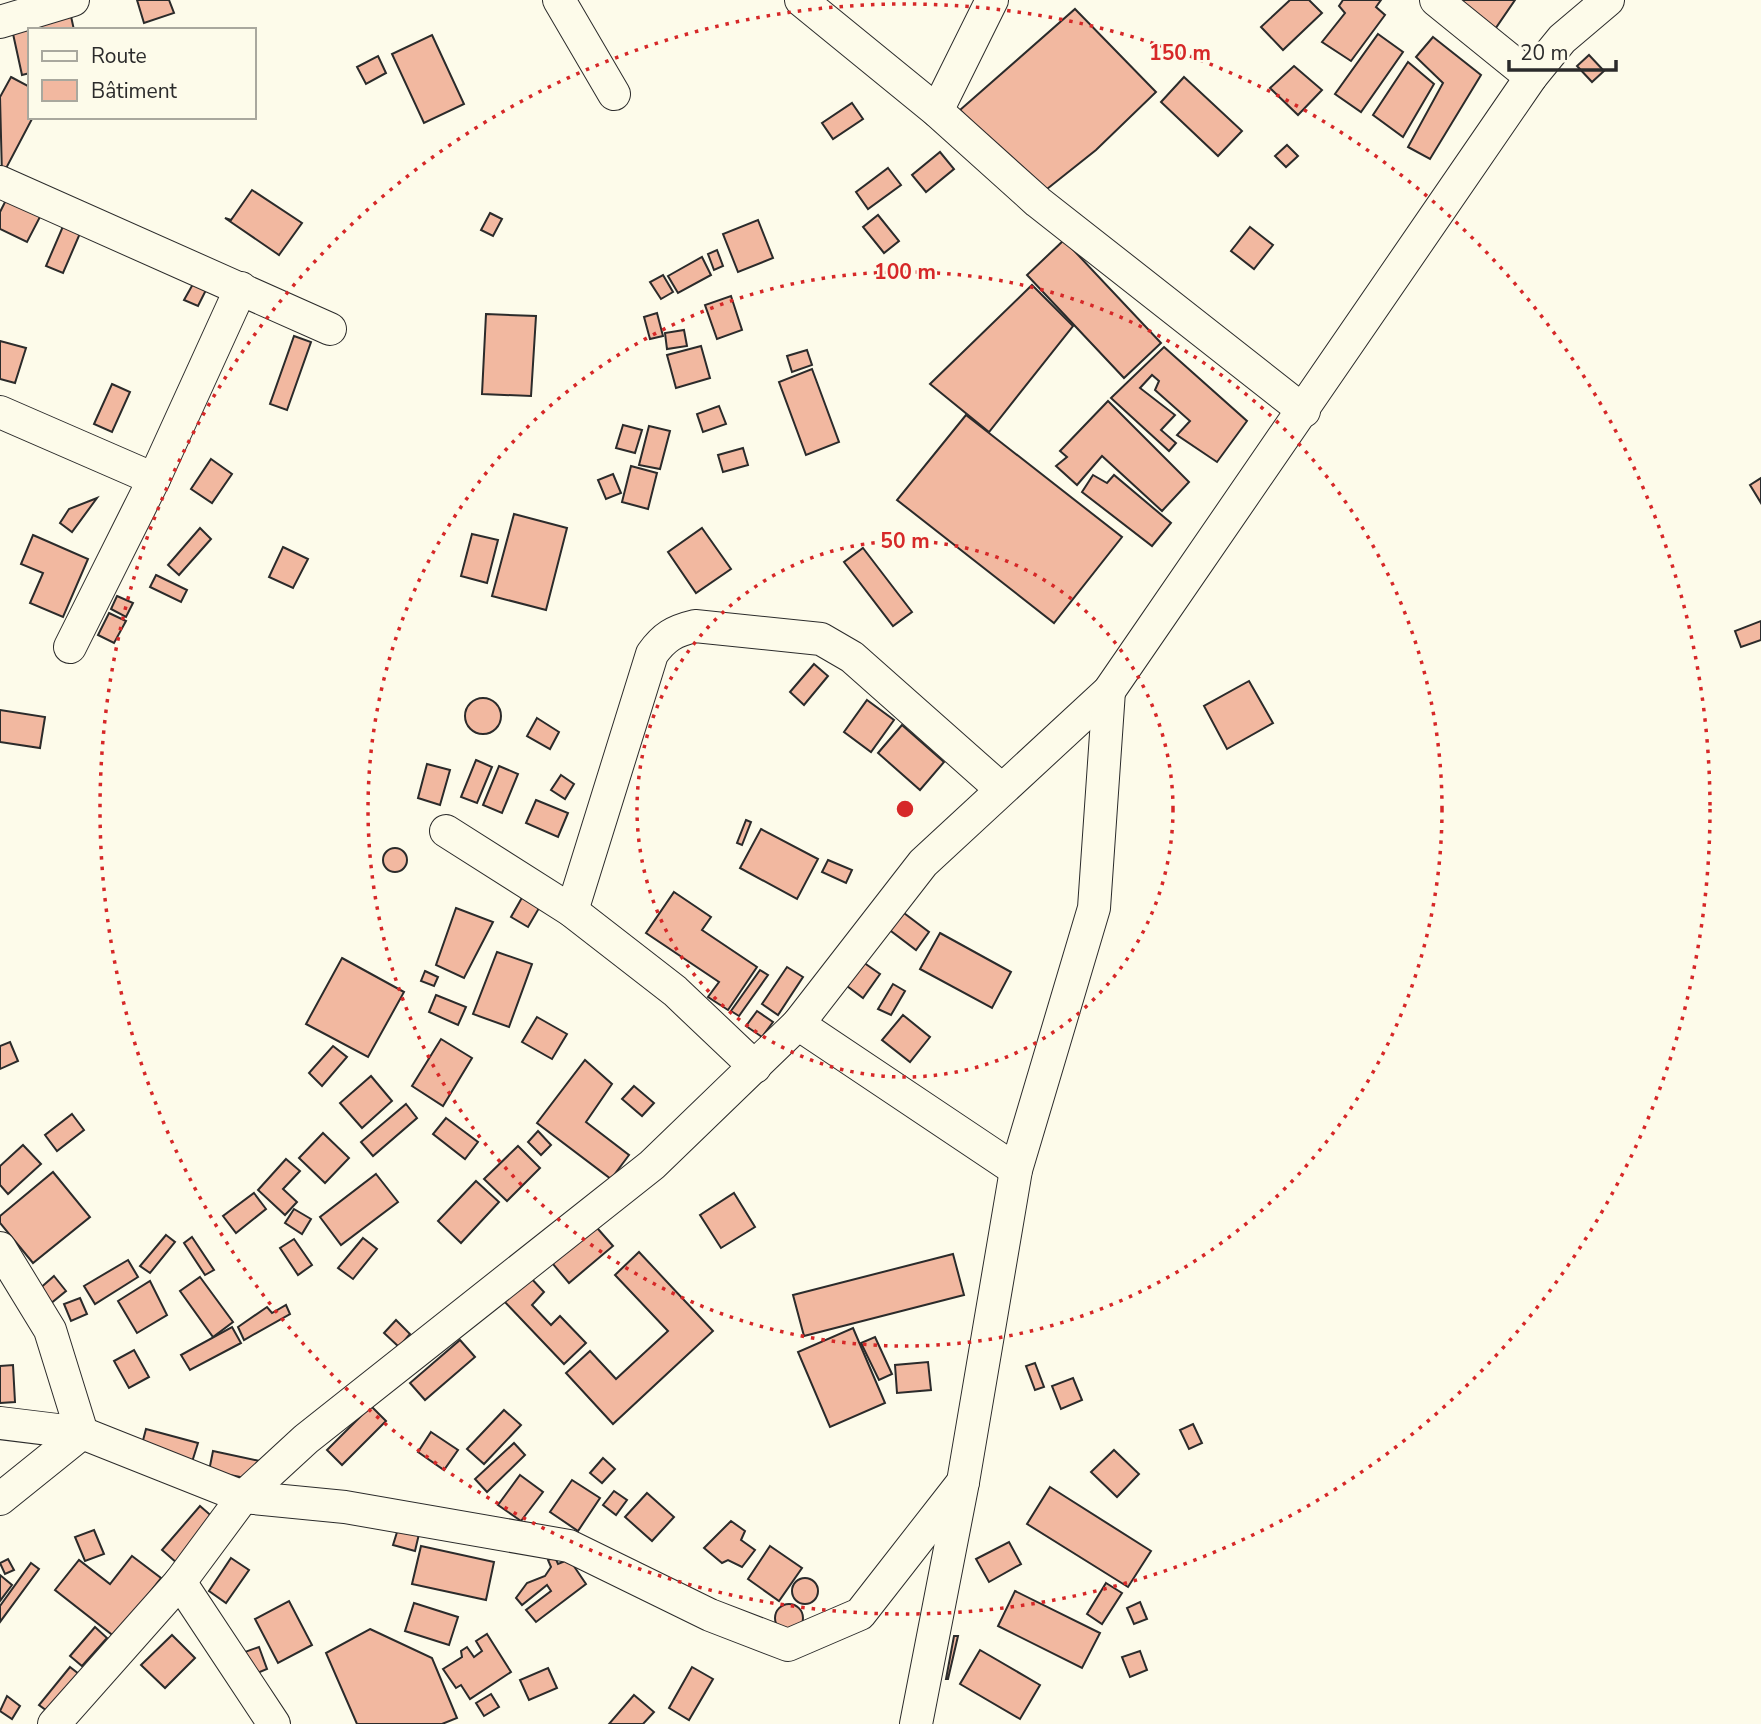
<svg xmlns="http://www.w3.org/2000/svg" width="1761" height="1724" viewBox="0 0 1761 1724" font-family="'Nunito Sans',sans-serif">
<rect width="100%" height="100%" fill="#fdfbea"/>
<g fill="#f2b8a0" stroke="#2b2b2b" stroke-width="2">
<polygon points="137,0 169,0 174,13 144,23"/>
<polygon points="1290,0 1309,0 1322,13 1283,50 1261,27"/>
<polygon points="1343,0 1381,0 1376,7 1385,15 1351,61 1322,42 1345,13 1339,6"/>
<polygon points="1441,0 1515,0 1491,35"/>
<polygon points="69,7 74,30 30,30 30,73 22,75 10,20"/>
<polygon points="1075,9 1156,92 1096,150 1042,193 960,110"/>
<polygon points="1378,34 1403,52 1361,112 1335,94"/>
<polygon points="432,35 464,104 424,123 392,54"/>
<polygon points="1433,37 1481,75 1430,159 1408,147 1443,83 1416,57"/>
<polygon points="1589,55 1604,71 1592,82 1577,66"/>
<polygon points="378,56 386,73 366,84 357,67"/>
<polygon points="1408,62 1434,84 1403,137 1373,115"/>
<polygon points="1294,66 1322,90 1298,115 1270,88"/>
<polygon points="11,77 30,87 30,117 33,117 2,176 0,97"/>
<polygon points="1184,77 1242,131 1218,156 1161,102"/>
<polygon points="852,103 863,119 833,139 822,123"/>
<polygon points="1287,145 1298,156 1286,167 1275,156"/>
<polygon points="940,152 954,169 926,192 912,175"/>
<polygon points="888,168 901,185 868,209 856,192"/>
<polygon points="252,190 302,223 279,255 225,218 231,220"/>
<polygon points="8,196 42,213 27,242 0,229 0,212"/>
<polygon points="490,213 502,219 493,236 481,230"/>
<polygon points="878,215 899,241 884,253 863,227"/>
<polygon points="67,217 84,224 63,273 46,266"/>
<polygon points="758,220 773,258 738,272 723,234"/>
<polygon points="1250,227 1273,245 1254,269 1231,251"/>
<polygon points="1064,240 1161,343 1124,378 1027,275"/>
<polygon points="717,250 723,266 714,270 708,254"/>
<polygon points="702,257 711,275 678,293 668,276"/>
<polygon points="663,275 673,292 661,299 650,282"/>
<polygon points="193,284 206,290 198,306 184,300"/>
<polygon points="1032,285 1073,326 989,432 930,384"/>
<polygon points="731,296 742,330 717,339 705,305"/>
<polygon points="657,313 663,336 650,339 644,317"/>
<polygon points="486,314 536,316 531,396 482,394"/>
<polygon points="684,330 687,346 667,349 665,333"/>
<polygon points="294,336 311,342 287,410 270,404"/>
<polygon points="0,341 26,348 15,383 0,379"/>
<polygon points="701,346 710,378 676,388 667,355"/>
<polygon points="1164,347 1247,421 1217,462 1177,435 1190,421 1155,390 1159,381 1152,375 1140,388 1175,415 1161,430 1176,443 1169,451 1111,398"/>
<polygon points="807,350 812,365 792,372 787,356"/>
<polygon points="812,369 839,442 806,455 779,382"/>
<polygon points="112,384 130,392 112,432 94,424"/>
<polygon points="1108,401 1189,482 1162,511 1102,456 1077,485 1056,466 1067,457 1060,451"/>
<polygon points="719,406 726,424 703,432 697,414"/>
<polygon points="966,415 1122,537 1054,623 897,500"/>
<polygon points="623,425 642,430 635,453 616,448"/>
<polygon points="649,426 670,431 660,469 639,465"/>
<polygon points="743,448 748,465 723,472 718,455"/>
<polygon points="211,459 232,474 212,503 191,489"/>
<polygon points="631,466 657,473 648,509 622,502"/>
<polygon points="613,474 621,493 606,499 598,480"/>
<polygon points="1093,475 1107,483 1114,475 1171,523 1152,546 1082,492"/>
<polygon points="1761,478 1761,503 1750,485"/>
<polygon points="97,498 72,532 60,523 69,509"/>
<polygon points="514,514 567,528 546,610 492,596"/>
<polygon points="200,528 211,539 179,575 168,565"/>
<polygon points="702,528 731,569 696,593 668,552"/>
<polygon points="472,534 498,540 487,583 461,576"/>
<polygon points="33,535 88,559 63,617 30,603 43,573 21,564"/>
<polygon points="283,547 308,559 293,588 269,577"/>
<polygon points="863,548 912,612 893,626 844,562"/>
<polygon points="156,575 187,590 181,602 150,587"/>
<polygon points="117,596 133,603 126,617 111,609"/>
<polygon points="109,613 126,621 114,643 98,635"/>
<polygon points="1761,621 1761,640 1741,647 1735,631"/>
<polygon points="814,664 828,676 804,705 790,692"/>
<polygon points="1249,681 1273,723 1227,749 1204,706"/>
<circle cx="483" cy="716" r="18"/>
<polygon points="867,700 894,720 871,752 844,732"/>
<polygon points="0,710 45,717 40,748 0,742"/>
<polygon points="537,718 559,732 550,749 527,736"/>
<polygon points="902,725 944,762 920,790 878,753"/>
<polygon points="476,760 492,767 477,803 461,797"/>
<polygon points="427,764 450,770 440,805 418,798"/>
<polygon points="499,766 518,774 502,813 483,805"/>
<polygon points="561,775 574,784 565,799 551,790"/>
<polygon points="536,800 568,813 558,837 526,823"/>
<polygon points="746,820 751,822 742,845 737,843"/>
<polygon points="761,829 818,859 797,899 740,868"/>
<circle cx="395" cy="860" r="12"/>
<polygon points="828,860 852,870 846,883 822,872"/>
<polygon points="674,892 711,917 702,930 757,967 728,1010 708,997 719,982 646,933"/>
<polygon points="524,894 542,903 528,927 511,917"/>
<polygon points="896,907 929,932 916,950 883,925"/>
<polygon points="456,908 493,922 464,978 436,965"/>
<polygon points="940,933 1011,972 992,1008 920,969"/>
<polygon points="497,952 532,964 509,1027 473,1014"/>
<polygon points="342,958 404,992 368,1057 306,1024"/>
<polygon points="860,960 880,974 863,998 843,983"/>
<polygon points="787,967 803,977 778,1015 762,1004"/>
<polygon points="760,970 768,975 739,1016 731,1011"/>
<polygon points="425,971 438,977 434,986 421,981"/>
<polygon points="893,984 905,991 891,1015 878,1009"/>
<polygon points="436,995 466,1007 458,1025 429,1012"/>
<polygon points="757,1011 773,1022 762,1037 746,1026"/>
<polygon points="903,1015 930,1037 910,1062 882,1040"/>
<polygon points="537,1017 567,1034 552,1059 522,1042"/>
<polygon points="441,1039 472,1058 443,1106 412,1086"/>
<polygon points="10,1042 18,1061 0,1069 0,1046"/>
<polygon points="333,1046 347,1057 322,1086 309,1073"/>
<polygon points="585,1060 612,1084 586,1122 629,1155 611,1179 537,1123"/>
<polygon points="371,1076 392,1101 362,1128 340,1103"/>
<polygon points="634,1086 654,1103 642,1116 622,1099"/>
<polygon points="406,1104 417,1118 373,1156 361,1142"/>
<polygon points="72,1114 84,1130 57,1151 45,1135"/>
<polygon points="446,1118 478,1142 465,1159 433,1134"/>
<polygon points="538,1131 551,1145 541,1155 528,1142"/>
<polygon points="323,1133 349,1158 325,1183 299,1158"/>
<polygon points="23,1145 41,1164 8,1194 0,1185 0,1166"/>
<polygon points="518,1146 540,1168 507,1201 484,1179"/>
<polygon points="286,1159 300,1171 283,1189 297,1202 285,1215 258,1190"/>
<polygon points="53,1172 90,1217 33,1263 0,1223 0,1216"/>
<polygon points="376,1174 398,1202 341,1245 320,1217"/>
<polygon points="476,1181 499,1202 461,1243 438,1221"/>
<polygon points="254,1193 266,1209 236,1233 223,1216"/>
<polygon points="734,1193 755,1227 721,1248 700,1215"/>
<polygon points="294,1209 311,1219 302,1234 285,1223"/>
<polygon points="591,1221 613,1246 569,1283 547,1257"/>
<polygon points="166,1235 175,1242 150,1273 140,1266"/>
<polygon points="192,1237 214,1270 205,1275 184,1243"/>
<polygon points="363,1238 377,1249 353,1279 338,1268"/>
<polygon points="294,1239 312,1265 298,1275 280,1248"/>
<polygon points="639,1252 713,1331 613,1424 566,1373 590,1351 616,1379 668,1331 615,1275"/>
<polygon points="953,1254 964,1295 804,1336 793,1295"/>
<polygon points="128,1260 138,1277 95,1304 84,1286"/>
<polygon points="54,1276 66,1291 50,1304 38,1290"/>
<polygon points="529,1276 544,1292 532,1305 551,1325 560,1316 586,1343 564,1364 503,1300"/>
<polygon points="200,1277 233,1322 213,1337 180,1291"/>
<polygon points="150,1281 167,1315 137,1333 118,1301"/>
<polygon points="80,1298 87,1314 71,1321 64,1304"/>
<polygon points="286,1305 290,1314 244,1340 238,1327 267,1307 272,1313"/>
<polygon points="396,1320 410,1334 399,1347 384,1333"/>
<polygon points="232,1327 241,1343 190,1370 181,1355"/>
<polygon points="853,1328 885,1403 830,1427 798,1352"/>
<polygon points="875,1337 892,1374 879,1380 861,1343"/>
<polygon points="460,1340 475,1357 425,1400 410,1383"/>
<polygon points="134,1350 149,1377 129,1388 114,1361"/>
<polygon points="928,1362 931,1390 897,1393 895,1365"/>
<polygon points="1035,1363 1044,1387 1035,1390 1026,1366"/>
<polygon points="13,1365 15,1402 0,1403 0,1366"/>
<polygon points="1073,1378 1082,1400 1061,1409 1052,1386"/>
<polygon points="371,1406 386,1421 342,1465 327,1450"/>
<polygon points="504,1410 521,1425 484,1464 467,1449"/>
<polygon points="1193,1424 1202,1443 1189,1449 1180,1430"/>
<polygon points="146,1429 198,1443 192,1462 141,1448"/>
<polygon points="431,1432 458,1450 444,1470 418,1452"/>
<polygon points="514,1443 525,1455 487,1492 475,1479"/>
<polygon points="1114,1450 1139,1474 1117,1497 1091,1472"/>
<polygon points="213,1451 260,1461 256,1480 209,1471"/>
<polygon points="603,1458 615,1469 602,1483 590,1473"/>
<polygon points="520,1475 543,1492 521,1521 498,1505"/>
<polygon points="572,1480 600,1498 578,1531 550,1512"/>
<polygon points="1050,1487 1151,1551 1128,1587 1027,1524"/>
<polygon points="614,1491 627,1500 616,1515 603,1505"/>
<polygon points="647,1493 674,1517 652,1541 625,1517"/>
<polygon points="200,1506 215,1519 177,1563 162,1550"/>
<polygon points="731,1521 745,1531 741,1540 755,1550 742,1567 728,1560 722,1563 704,1548"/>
<polygon points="398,1529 419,1534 415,1551 393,1545"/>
<polygon points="94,1530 104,1554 85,1561 75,1537"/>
<polygon points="1009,1542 1021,1564 989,1582 976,1559"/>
<polygon points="421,1546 494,1562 486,1600 412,1584"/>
<polygon points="770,1546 802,1568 779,1601 748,1579"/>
<polygon points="563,1550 586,1584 536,1622 526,1610 551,1591 547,1585 522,1605 516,1598 527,1583 545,1576 551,1567 548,1560 555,1557 558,1564 563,1562 559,1552"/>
<polygon points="132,1556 161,1578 115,1637 55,1590 79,1560 110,1584"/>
<polygon points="231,1558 249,1570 226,1603 209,1591"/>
<polygon points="8,1559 14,1570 5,1574 0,1563"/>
<polygon points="31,1563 39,1569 0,1622 0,1606"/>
<polygon points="0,1575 12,1585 0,1601"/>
<circle cx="805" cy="1591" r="13"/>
<polygon points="1106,1583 1122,1593 1102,1624 1087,1614"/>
<polygon points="1015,1591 1100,1633 1082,1668 998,1626"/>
<polygon points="289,1601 312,1645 278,1663 255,1619"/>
<polygon points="1140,1602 1147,1619 1134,1624 1127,1608"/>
<polygon points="414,1603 458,1617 449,1645 405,1631"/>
<circle cx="789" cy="1618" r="14"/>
<polygon points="95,1627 107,1638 82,1666 70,1656"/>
<polygon points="370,1629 432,1658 457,1718 442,1724 357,1724 326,1653"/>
<polygon points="487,1634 511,1672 470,1699 461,1685 456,1688 443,1669 462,1657 461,1651 467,1647 474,1657 482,1651 476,1641"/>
<polygon points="172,1635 195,1658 165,1688 141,1665"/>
<polygon points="954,1636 958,1636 948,1679 946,1679"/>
<polygon points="259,1647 267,1669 250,1676 242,1653"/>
<polygon points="980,1650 1040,1685 1020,1719 960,1684"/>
<polygon points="1140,1651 1147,1670 1130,1677 1122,1657"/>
<polygon points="70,1667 84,1678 54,1716 39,1705"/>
<polygon points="692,1667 713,1679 689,1720 669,1708"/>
<polygon points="548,1668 557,1688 529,1700 520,1680"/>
<polygon points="491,1694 499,1707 484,1716 476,1703"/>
<polygon points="634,1695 654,1712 643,1724 609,1724"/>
<polygon points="7,1696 20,1706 12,1719 0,1711"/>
</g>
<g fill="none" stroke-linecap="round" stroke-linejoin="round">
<g stroke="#2b2b2b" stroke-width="34">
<g id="street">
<polyline points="559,0 614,94"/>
<polyline points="801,0 937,111 1038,202 1304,411"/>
<polyline points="1436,0 1531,77"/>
<polyline points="0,22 73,0"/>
<polyline points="937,111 992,0"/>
<polyline points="0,182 330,329"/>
<polyline points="0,412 154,479"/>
<polyline points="70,647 154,479 241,288"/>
<polyline points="446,831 572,911 675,991 755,1067"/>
<path d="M572 911 652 654C664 637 674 631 695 626L821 639 852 657 1001 789"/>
<polyline points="798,1024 1016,1170"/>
<polyline points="0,1248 50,1330 82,1433 0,1499"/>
<polyline points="0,1423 82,1433 243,1497 345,1507 569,1546 710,1615 788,1645 860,1614 963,1482"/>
<polyline points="180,1582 274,1724"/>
<polyline points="54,1724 180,1582 243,1497 306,1439 652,1165 798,1024 923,863 1109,691 1531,77 1562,39 1608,0"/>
<polyline points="916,1724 963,1482 1016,1170 1094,908 1109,691"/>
</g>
</g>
<use href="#street" stroke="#fdfbea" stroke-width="32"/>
</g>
<g fill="none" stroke="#d62828" stroke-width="3.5" stroke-dasharray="3.5 7">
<circle cx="905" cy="809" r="268"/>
<circle cx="905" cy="809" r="537"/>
<circle cx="905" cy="809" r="805"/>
</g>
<circle cx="905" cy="809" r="10" fill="#d62828" stroke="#fdfbea" stroke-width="3.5"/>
<g font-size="21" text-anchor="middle" font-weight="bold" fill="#d62828" stroke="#fdfbea" stroke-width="5" stroke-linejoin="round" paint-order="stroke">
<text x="1180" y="60">150 m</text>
<text x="905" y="279">100 m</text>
<text x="905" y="548">50 m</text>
</g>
<rect x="28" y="28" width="228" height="91" fill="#fdfbea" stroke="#a9a89e" stroke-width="2"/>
<rect x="42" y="51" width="35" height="10" fill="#fdfbea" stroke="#a9a89e" stroke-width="2"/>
<text x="91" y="63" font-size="21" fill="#2b2b2b">Route</text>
<rect x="42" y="80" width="35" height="21" fill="#f2b8a0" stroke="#a9a89e" stroke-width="2"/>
<text x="91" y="98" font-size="21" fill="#2b2b2b">Bâtiment</text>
<path d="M1509 60v10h107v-10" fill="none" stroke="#2b2b2b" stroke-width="3.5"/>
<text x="1520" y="60" font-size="21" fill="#2b2b2b" stroke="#fdfbea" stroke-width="5" paint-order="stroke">20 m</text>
</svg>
